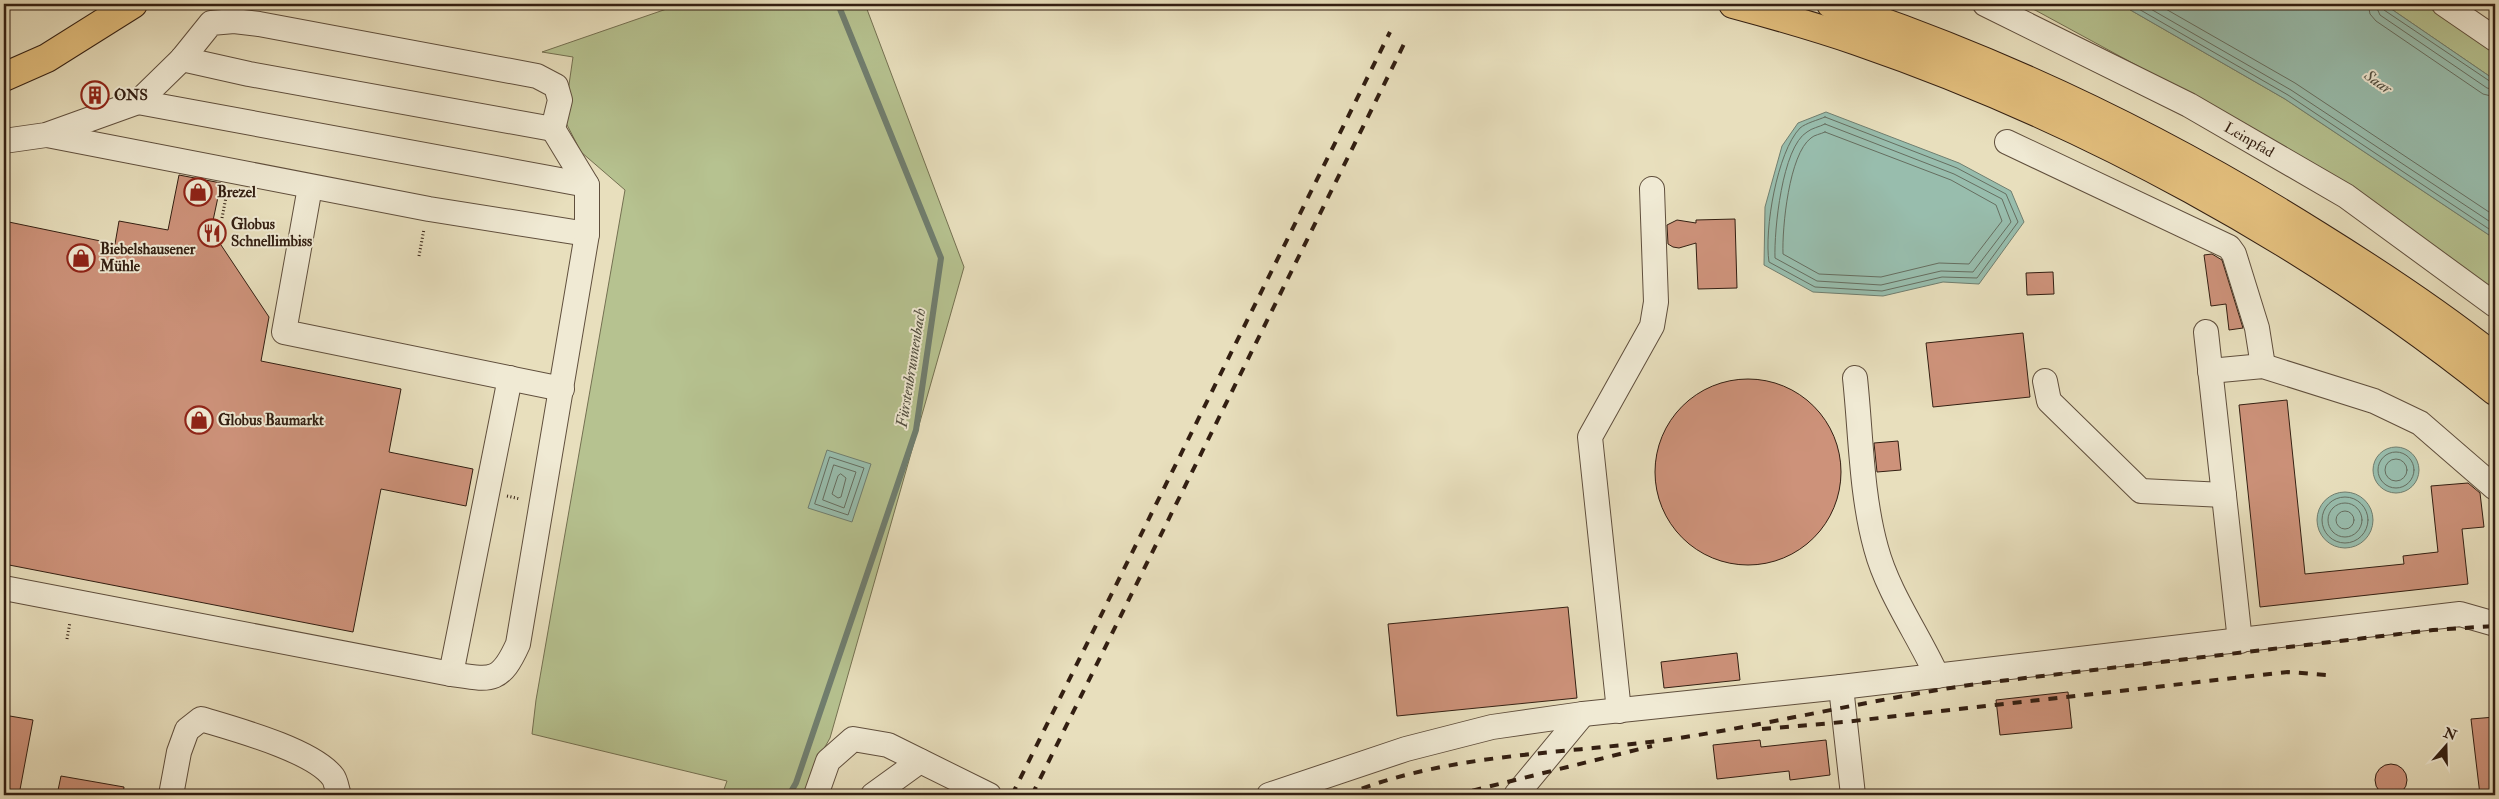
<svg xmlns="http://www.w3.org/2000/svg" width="2499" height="799" viewBox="0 0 2499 799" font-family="'IM FELL Double Pica',serif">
<rect width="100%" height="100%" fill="#e8dfbd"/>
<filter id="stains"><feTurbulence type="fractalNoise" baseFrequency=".004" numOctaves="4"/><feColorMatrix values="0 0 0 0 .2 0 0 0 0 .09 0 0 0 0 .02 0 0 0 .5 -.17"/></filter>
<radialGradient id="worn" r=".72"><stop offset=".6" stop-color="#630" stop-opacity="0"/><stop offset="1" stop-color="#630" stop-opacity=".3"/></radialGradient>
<g fill="#b6c290" stroke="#747051">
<polygon points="681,4 865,4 964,267 830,738 821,754 806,795 722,795 727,781 532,734 536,700 625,190 581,152 564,119 573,57 542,52"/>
<polygon points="2020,4 2120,4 2285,99 2495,239 2495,296 2193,96 2035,10"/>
<polygon points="2384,4 2424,4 2495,52 2495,80"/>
</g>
<g fill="#98bdad" stroke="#707e6f">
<polygon points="2120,4 2384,4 2495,80 2495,239 2285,99"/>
<polygon points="1826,112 1959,163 2011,191 2024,222 1979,284 1943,282 1883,296 1813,292 1764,265 1765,207 1782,146 1798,123"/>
<circle cx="2396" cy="470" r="23"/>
<polygon points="827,450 871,464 852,522 808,508"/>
<circle cx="2345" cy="520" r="28"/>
</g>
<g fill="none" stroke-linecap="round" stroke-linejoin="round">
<g stroke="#666e60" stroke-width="1">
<polyline points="2130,4 2288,95 2495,233"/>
<polyline points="2142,4 2291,90 2495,225"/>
<polyline points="2157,4 2295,83 2495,216"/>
<polyline points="2368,4 2370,14 2376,21 2483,94 2495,97"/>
<polyline points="2375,4 2380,15 2487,88 2495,90"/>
<polyline points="2382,4 2384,10 2491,82 2495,83"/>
<path d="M1825 117 1957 168 2006 194 2018 222 1977 278 1942 277 1882 291 1815 287 1769 262C1764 230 1777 152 1800 128 1806 123 1818 120 1825 117Z"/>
<path d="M1825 124 1954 174 2002 199 2011 222 1973 272 1941 271 1881 285 1817 281 1775 258C1774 231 1782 147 1807 132 1812 128 1819 127 1825 124Z"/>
<path d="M1825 132 1951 180 1996 205 2002 221 1969 264 1939 263 1881 277 1819 274 1783 254C1782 228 1789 154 1811 138 1814 135 1821 134 1825 132Z"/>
<circle cx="2396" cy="470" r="18"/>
<polygon points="830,457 864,468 848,515 815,504"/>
<circle cx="2396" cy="470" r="11"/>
<polygon points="834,465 856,472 844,508 823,500"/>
<polygon points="841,474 846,478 841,497 838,498 832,494 838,476"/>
<circle cx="2345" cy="520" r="23"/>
<circle cx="2345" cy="520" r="17"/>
<circle cx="2345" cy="520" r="9"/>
</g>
<polyline stroke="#707e6f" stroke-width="6" points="789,795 796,783 916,430 941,258 838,4"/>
</g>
<g fill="#cd927a" stroke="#331f12">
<polygon points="179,175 221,183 211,230 269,317 261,361 401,389 389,452 473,469 466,506 381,489 353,632 4,564 4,221 115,244 119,221 168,230"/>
<polygon points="1735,219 1737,288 1698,289 1696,243 1679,248 1673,247 1668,244 1667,225 1677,220 1696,223 1696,220"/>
<polygon points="2212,254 2222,260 2243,328 2229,330 2226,304 2211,306 2204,255"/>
<polygon points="2053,272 2054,294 2027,295 2026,273"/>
<polygon points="2023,333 2030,397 1933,407 1926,343"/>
<circle cx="1748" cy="472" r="93"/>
<polygon points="2287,400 2305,574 2404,564 2403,556 2438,552 2431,486 2468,483 2480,493 2484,527 2462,529 2468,584 2260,607 2239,405"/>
<polygon points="1898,441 1901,470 1877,472 1874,443"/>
<polygon points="1568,607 1577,698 1397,716 1388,624"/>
<polygon points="1737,653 1740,680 1664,688 1661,662"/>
<polygon points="2068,692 2072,728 2000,735 1996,700"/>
<polygon points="4,715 33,720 19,795 4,795"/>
<polygon points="2495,717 2495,795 2480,795 2471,719"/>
<polygon points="1760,740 1761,747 1826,740 1830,775 1790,780 1789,771 1717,779 1713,745"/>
<circle cx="2391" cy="780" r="16"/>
<polygon points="61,776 124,787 123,795 57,795"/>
</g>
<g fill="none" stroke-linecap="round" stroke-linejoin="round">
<g stroke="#604f3d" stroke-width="26">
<g id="minor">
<polyline points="1985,4 2189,105 2346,196 2495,305"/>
<polyline points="2444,4 2495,39"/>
<polyline points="182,59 249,74 553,129"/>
<polyline points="138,102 587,185"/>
<polyline points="47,135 429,209 587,234"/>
<path d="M4 141 46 135 138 102 182 59 211 23 234 21 259 24 537 76 556 86 560 100 553 129 587 185V234L518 644C500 684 491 680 451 674L4 588"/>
<polyline points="2007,142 2229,247 2234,254 2257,328 2263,366"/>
<polyline points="310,187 284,332 562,389"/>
<polyline points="2206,332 2240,641"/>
<polyline points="2210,371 2263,366 2374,401 2420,423 2495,488"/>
<path d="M1855 378C1861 434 1861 494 1876 548 1888 593 1918 634 1937 676"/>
<polyline points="2045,381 2049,401 2141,491 2224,495"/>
<polyline points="451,674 510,378"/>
<polyline points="1841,687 1853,795"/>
<polyline points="1619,711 1590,437 1652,326 1656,302 1652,189"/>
<path d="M171 795 179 752 187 730 201 719C234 729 313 750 333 777 336 781 337 790 339 795"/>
<polyline points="816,795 828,761 853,739 888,745 989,795"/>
<polyline points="873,795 920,761"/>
<polyline points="1269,795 1406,749 1492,727 1583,714 1841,687 2460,614 2495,624"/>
<polyline points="1516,795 1583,714"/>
</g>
</g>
<g stroke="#331f12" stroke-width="30">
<g id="highway">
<path d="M1733 4C1774 15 1816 27 1857 41 2084 119 2308 241 2495 391"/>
<path d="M1831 4C2002 61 2165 139 2317 235 2378 273 2439 313 2495 358"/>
<polyline points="4,77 47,58 133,4"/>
</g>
</g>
<g stroke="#331f12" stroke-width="3" stroke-dasharray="1 2.5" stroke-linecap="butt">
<polyline points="222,218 227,192"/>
<polyline points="419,256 424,229"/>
<polyline points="507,496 520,499"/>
<polyline points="67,639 70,622"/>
</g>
<use href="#minor" stroke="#f0ead4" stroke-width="24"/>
<use href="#highway" stroke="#e4c07e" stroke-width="28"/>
<g stroke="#331f12" stroke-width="4" stroke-dasharray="9 9" stroke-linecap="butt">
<polyline points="1762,729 1844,722 2288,672 2327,675"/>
<polyline points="1012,795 1390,32"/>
<polyline points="1032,795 1407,38"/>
<path d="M1345 795C1455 750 1576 755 1692 736 1789 720 1885 697 1983 683L2433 630 2495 626"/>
<polyline points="1455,795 1652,746"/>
</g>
</g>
<defs>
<g id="building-ring" transform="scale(1.4375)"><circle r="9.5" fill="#f0ead4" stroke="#8f2418" stroke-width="1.5"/><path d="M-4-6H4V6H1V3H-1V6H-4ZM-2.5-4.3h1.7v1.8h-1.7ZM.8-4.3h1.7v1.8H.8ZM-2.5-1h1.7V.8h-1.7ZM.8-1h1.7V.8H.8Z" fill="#8f2418"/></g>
<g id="shop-ring" transform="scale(1.4375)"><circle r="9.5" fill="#f0ead4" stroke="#8f2418" stroke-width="1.5"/><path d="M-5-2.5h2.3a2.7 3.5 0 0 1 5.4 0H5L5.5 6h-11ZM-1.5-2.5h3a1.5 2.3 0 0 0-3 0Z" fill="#8f2418"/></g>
<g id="restaurant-ring" transform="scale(1.4375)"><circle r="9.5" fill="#f0ead4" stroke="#8f2418" stroke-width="1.5"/><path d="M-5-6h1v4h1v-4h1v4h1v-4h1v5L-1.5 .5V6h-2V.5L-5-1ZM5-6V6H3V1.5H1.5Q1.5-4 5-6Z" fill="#8f2418"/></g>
</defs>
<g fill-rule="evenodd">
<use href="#building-ring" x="95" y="95"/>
<use href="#shop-ring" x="198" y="192"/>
<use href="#restaurant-ring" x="212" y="233"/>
<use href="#shop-ring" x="81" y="258"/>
<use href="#shop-ring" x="199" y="420"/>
</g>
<g text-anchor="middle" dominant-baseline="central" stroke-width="4" stroke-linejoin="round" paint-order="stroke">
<g font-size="15" font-weight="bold" fill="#331f12" stroke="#f0ead4" text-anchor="start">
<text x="114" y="95">ONS</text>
<text x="217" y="192">Brezel</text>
<text x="231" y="224">Globus<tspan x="231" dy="17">Schnellimbiss</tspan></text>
<text x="100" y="249">Biebelshausener<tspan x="100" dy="17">Mühle</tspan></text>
<text x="218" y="420">Globus Baumarkt</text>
</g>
<g font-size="15" fill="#331f12" stroke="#f0ead4">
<text transform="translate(2249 140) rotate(30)">Leinpfad</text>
</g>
<g font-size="16" font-style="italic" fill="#514e40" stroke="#f0ead4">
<text transform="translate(2378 82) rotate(35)">Saar</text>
<text transform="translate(911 368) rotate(-81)">Fürstenbrunnenbach</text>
</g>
</g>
<rect width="2499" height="799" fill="none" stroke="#e8dfbd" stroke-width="20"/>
<rect x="5" y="5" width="2489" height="789" fill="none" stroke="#331f12" stroke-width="2.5"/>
<rect x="10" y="10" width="2479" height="779" fill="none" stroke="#331f12"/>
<g transform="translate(2446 746) rotate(20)" stroke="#f0ead4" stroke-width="4" paint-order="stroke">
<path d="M0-4L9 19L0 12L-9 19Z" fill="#331f12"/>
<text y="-8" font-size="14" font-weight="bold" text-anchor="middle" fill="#331f12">N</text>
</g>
<rect width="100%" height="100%" filter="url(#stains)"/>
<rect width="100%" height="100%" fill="url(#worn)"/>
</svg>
